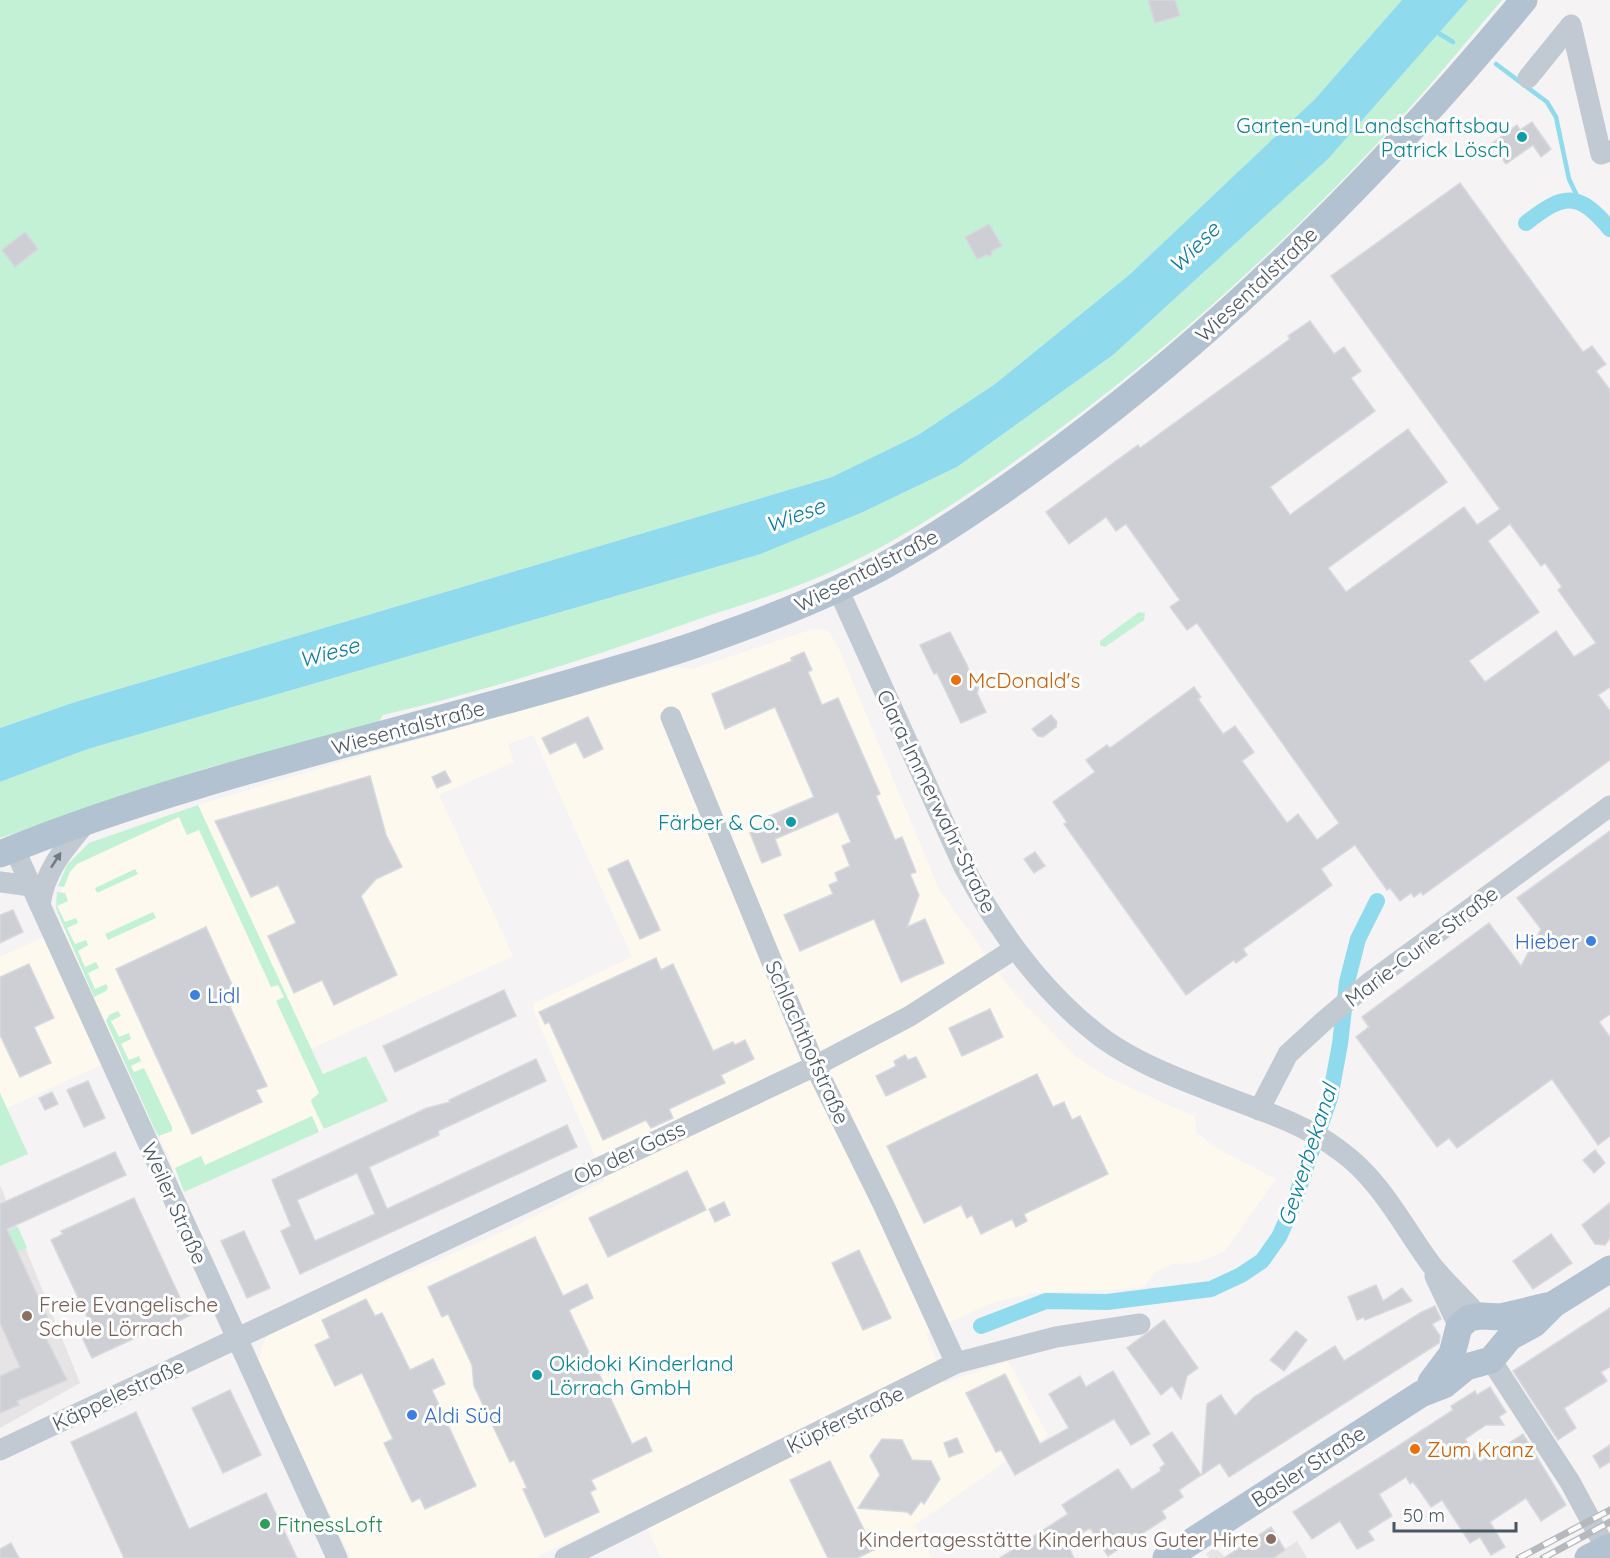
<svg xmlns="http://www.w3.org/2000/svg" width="1610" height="1558" viewBox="0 0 1610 1558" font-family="Quicksand,sans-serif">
<rect width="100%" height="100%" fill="#f5f3f3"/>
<polygon fill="#fdf9ef" points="813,629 828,630 839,649 939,889 1011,990 1075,1056 1107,1077 1195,1117 1196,1132 1216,1148 1276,1179 1224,1252 1196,1263 1172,1264 1157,1271 1142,1288 1032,1293 992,1303 926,1333 944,1383 1008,1361 1048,1436 1005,1462 915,1525 932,1558 661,1558 638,1509 535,1558 351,1558 258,1362 264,1341 271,1332 507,1230 605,1181 534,1012 534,1003 632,957 533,735 508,744 514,762 439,795 513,956 311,1049 323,1074 366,1056 388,1101 184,1192 123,1055 7,1108 0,1093 0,957 65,927 57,905 65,877 97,841 198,805 385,749 677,667 692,669"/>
<g fill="#e6e4e5">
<polygon points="0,1185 80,1383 0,1428"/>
<polygon points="1271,1527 1285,1549 1297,1541 1307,1558 1209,1558 1206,1554 1215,1547 1225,1557"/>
</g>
<g fill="#c3f1d5">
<polygon points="0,0 1402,0 1315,99 1129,275 995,384 918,435 832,477 75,702 0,728"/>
<path d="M1468 0H1502C1459 50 1417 102 1372 149 1265 263 1146 369 1018 459 957 503 888 548 819 577 779 594 737 606 696 620 593 657 490 690 383 715L378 724 207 768 0 838V782L88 749 761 554 861 513 957 467 1113 355 1328 159Z"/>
<polygon points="1139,612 1145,613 1144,620 1105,647 1100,645 1100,641"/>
<polygon points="198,805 323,1074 366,1056 388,1101 324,1129 312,1104 311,1100 319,1093 276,1001 284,997 278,985 271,987 199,830 187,835 179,817 77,864 70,872 64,887 58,886 67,865 89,843"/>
<polygon points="135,869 138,874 97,893 95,888"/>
<polygon points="57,892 65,893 68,901 57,906 65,922 76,918 78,923 67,928 75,944 86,940 88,945 78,951 85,967 96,962 99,968 88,973 95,989 106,984 108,987 106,991 94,997 60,918 56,908"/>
<polygon points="153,912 156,918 108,940 105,934"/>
<polygon points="118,1011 121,1016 111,1021 119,1037 129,1033 131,1039 121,1044 129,1060 139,1056 141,1061 131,1066 134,1072 144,1068 172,1127 172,1131 159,1136 156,1132 106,1021 109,1015"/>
<polygon points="0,1093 28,1154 0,1166"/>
<polygon points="312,1116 319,1132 184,1192 175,1168 201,1156 205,1165"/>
<polygon points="18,1227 27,1248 0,1259 0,1235"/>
</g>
<polygon fill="#90daee" points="1402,0 1468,0 1328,159 1113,355 957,467 861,513 761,554 88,749 0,782 0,728 75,702 832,477 918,435 995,384 1129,275 1315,99"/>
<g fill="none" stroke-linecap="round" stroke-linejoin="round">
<g stroke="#90daee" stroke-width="4.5">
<polyline points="1435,31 1453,42"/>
<polyline points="1496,64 1547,102 1556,117 1569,179 1579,200"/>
</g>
<g stroke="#90daee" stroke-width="16">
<path d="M1526 223C1564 193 1578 191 1610 229"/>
<polyline points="981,1326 1046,1301 1107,1302 1211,1289 1241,1275 1262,1261 1279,1237 1292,1208 1330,1098 1340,1044 1347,982 1358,939 1377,901"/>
</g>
</g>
<g fill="#cdcfd5" stroke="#d7d9de" stroke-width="1.5" fill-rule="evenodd">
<polygon points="1148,0 1175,0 1180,16 1155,23"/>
<polygon points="1532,122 1551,149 1541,157 1533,145 1506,164 1491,144 1517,125 1520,130"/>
<path d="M1460 183 1583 352 1592 346 1606 364 1596 371 1610 390V687L1598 695 1610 711V760L1423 895 1421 892 1414 897 1411 893 1400 901 1390 888 1387 890 1355 845 1321 869 1332 885 1243 949 1247 955 1236 963 1234 960 1186 995 1064 824 1067 822 1053 802 1095 772 1086 760 1107 745 1110 748 1194 687 1201 697 1198 699 1223 734 1235 726 1254 752 1242 761 1287 823 1298 814 1317 840 1339 823 1197 623 1187 630 1170 607 1180 600 1126 524 1116 531 1106 517 1069 544 1046 512 1138 445 1140 448 1290 339 1288 336 1310 321 1334 354 1344 347 1361 371 1351 378 1375 411 1270 487 1290 515 1408 429 1447 482 1328 568 1346 592 1464 507 1477 525 1500 509 1331 276ZM1510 524 1541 566 1545 563 1562 587 1558 590 1596 643 1574 657 1556 631 1485 682 1469 661 1539 612 1488 541Z"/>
<polygon points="989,224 1002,246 992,251 991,256 986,255 977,259 965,237"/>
<polygon points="25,232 38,249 15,267 2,250"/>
<polygon points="950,632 967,665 974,686 979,687 977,693 986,712 961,723 937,673 934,674 920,645"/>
<polygon points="804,652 812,670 808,672 822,705 838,698 880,794 876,796 895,840 902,837 916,872 910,874 919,895 907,927 925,919 944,963 901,982 874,919 800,951 784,915 833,894 829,885 838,881 835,873 850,866 842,846 851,842 838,812 775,839 781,855 762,863 750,833 768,826 765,818 814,797 775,707 725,729 712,694 792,661 791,658"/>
<polygon points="1051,715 1057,722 1056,727 1043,737 1038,736 1032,729"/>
<polygon points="588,717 603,749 584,758 576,742 550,754 542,738"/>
<polygon points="445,771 451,782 437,788 432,777"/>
<polygon points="370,776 386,835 402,867 376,879 361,896 397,975 334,1005 322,980 294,993 268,936 296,923 278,885 251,897 215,821"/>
<polygon points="1610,831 1610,1014 1599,1022 1610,1037 1610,1136 1598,1145 1552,1079 1457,1148 1449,1138 1437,1147 1356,1037 1369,1027 1362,1017 1489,923 1521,966 1541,929 1517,898"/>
<polygon points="1035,852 1045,866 1034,873 1024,859"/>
<polygon points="628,860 660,930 640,939 608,869"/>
<polygon points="13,910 23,932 0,943 0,915"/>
<polygon points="206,927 234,989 224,994 267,1086 256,1090 262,1102 192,1134 116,969"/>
<polygon points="656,958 661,970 673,964 713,1051 733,1042 735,1045 745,1040 754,1059 721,1075 725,1083 669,1109 673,1118 651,1128 646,1120 603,1140 549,1022 545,1024 539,1012"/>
<polygon points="29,964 54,1018 34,1027 51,1063 20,1077 0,1035 0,977"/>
<polygon points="504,990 516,1016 395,1072 383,1046"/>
<polygon points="990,1009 1003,1037 962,1056 949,1028"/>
<polygon points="905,1055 908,1060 916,1057 926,1077 886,1096 876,1076 896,1066 894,1061"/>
<path d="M536 1059 546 1081 438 1131 439 1135 369 1167 387 1209 567 1125 577 1147 300 1274 281 1231 291 1226 272 1180 427 1108 450 1102 449 1100ZM357 1173 375 1214 315 1241 297 1200Z"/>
<polygon points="1037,1074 1053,1107 1064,1102 1072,1120 1080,1116 1108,1174 1024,1214 1027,1221 1016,1227 1012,1219 981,1234 972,1215 967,1218 961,1205 924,1223 887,1146"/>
<polygon points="88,1081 105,1118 84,1127 67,1090"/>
<polygon points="52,1092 58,1104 45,1110 39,1098"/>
<polygon points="1595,1150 1605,1163 1594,1173 1583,1160"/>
<polygon points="115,1152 126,1175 7,1229 52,1327 43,1332 67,1380 17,1401 19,1405 0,1413 0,1376 20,1367 0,1323 0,1204"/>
<polygon points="687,1171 706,1210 608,1257 589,1218"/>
<polygon points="134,1198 182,1302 184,1301 191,1315 177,1322 176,1319 92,1358 77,1327 89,1321 51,1240 63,1234 61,1231"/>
<polygon points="724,1202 730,1215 715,1222 709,1209"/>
<polygon points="1610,1203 1610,1238 1605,1245 1595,1244 1582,1225"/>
<polygon points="244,1231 270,1288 247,1298 221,1241"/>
<polygon points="1551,1234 1572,1263 1533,1289 1513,1261"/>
<polygon points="535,1237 563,1296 587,1284 593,1298 569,1310 632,1444 646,1437 652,1451 591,1480 596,1489 590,1492 599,1512 545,1537 523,1489 527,1488 514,1460 510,1462 474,1386 472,1365 448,1314 442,1317 428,1287"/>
<polygon points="859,1250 891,1318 863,1330 832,1263"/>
<polygon points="1376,1285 1383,1301 1402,1288 1412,1301 1365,1320 1364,1317 1357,1320 1348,1297"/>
<polygon points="366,1299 375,1316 382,1313 410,1370 433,1359 445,1384 432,1390 476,1486 425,1509 420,1498 412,1502 384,1443 393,1439 362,1373 335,1386 315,1345 330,1338 322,1320"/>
<polygon points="1435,1306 1441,1319 1432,1324 1440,1336 1439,1343 1229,1477 1220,1463 1202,1475 1207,1404 1221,1395 1235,1416 1254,1397 1335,1346 1344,1361 1420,1313"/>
<polygon points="1610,1308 1610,1367 1601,1372 1607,1381 1564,1408 1576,1428 1558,1440 1513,1371"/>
<polygon points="1164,1320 1198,1368 1187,1376 1181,1399 1172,1386 1161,1395 1127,1348"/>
<polygon points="1296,1331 1307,1340 1284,1371 1270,1360"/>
<polygon points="1113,1371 1150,1434 1131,1445 1114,1419 1015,1475 1001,1450 996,1452 966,1393 1005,1374 1040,1444 1069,1428 1049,1394 1080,1376 1086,1387"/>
<polygon points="1490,1387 1506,1412 1499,1417 1504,1425 1486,1425 1465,1439 1480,1462 1523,1434 1566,1505 1541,1521 1526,1498 1490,1522 1505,1547 1491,1555 1480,1537 1470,1543 1442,1500 1431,1507 1420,1491 1413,1482 1410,1484 1406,1477 1379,1494 1392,1516 1368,1531 1374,1540 1357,1549 1340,1521 1312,1539 1293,1512 1395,1448 1453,1410 1451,1406 1475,1391 1477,1395"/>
<polygon points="230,1390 261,1455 223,1473 192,1408"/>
<polygon points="136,1412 189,1529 266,1493 297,1558 124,1558 71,1442"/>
<polygon points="1172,1432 1201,1475 1179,1490 1183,1497 1162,1511 1166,1518 1108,1556 1090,1528 1066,1542 1074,1558 1000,1558 1068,1514 1062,1505 1118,1469 1132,1490 1161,1471 1160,1468 1165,1464 1153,1445"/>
<polygon points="957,1438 963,1452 949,1457 944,1443"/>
<polygon points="882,1439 902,1440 912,1460 931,1461 940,1479 924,1504 921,1501 911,1515 907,1512 858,1508 880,1475 870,1456"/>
<polygon points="1610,1445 1610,1462 1600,1468 1593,1456"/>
<polygon points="830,1461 874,1550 857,1558 828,1558 790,1480"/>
<polygon points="1271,1527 1285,1550 1273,1558 1224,1558"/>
<polygon points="11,1543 19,1558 0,1558 0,1549"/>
</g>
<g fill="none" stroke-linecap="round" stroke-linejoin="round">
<g stroke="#c1cad2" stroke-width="21">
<polyline points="1528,78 1571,25 1601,154 1610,151"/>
<path d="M838 589 963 865C998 931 1044 995 1105 1040 1135 1061 1169 1075 1203 1088 1249 1107 1299 1120 1339 1150 1380 1179 1401 1223 1430 1263 1442 1279 1459 1294 1473 1310L1481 1316"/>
<polyline points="671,717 815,1066 884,1206 956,1363"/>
<polyline points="14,848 337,1558"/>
<polyline points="0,882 31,886"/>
<path d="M40 905C45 870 64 849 86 823"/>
<polyline points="1259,1110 1288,1054 1324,1021 1369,983 1610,806"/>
<polyline points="1435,1276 1459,1327"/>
<polyline points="1491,1360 1570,1482 1610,1556"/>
<polyline points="0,1450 815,1066 910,1016 1014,949"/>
<polyline points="565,1558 956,1363 1056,1337 1140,1324"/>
</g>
<g stroke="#b3c2d1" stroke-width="27">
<path d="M0 854C189 777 390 736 586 678 629 665 672 654 714 638 771 618 827 596 880 568 946 532 1007 489 1067 444 1238 316 1388 164 1524 0"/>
<polyline points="1431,1382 1452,1354 1459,1327 1469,1318 1481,1316 1501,1317 1547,1306"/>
<polyline points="1166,1558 1421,1394 1444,1385 1466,1367 1491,1360 1510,1337 1534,1324 1554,1304 1610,1269"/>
<polyline points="1588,1558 1610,1547"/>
</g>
<g stroke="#b5b8bd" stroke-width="7">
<g id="rail">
<polyline points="1519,1558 1610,1510"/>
<polyline points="1543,1558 1610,1522"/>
</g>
</g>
<use href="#rail" stroke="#fff" stroke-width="4.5" stroke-dasharray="14" stroke-linecap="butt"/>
</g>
<defs><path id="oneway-solid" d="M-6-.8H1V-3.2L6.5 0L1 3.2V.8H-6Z" transform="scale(1.5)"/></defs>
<use fill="#6e7983" href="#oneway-solid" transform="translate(56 860) rotate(-57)"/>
<g fill="#0f9aa8" stroke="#fff" stroke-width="2">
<circle cx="1522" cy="137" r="6"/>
<circle cx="791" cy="822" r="6"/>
<circle cx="537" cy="1375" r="6"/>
</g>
<g fill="#e8710a" stroke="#fff" stroke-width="2">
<circle cx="956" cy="680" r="6"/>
<circle cx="1415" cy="1449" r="6"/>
</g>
<g fill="#3f7fe0" stroke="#fff" stroke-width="2">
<circle cx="1591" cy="941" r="6"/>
<circle cx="195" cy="995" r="6"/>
<circle cx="412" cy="1415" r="6"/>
</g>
<g fill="#8d6e63" stroke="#fff" stroke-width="2">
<circle cx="27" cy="1316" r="6"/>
<circle cx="1271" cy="1539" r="6"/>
</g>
<circle fill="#2e9e5b" stroke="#fff" stroke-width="2" cx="265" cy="1524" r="6"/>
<g text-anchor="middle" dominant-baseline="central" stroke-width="6" stroke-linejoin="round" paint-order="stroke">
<g font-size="21" fill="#0d838f" stroke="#fff" text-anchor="end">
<text x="1510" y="125">Garten-und Landschaftsbau<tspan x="1510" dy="24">Patrick Lösch</tspan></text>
<text x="779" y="822">Färber &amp; Co.</text>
<text x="549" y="1363" text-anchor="start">Okidoki Kinderland<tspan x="549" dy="24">Lörrach GmbH</tspan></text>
</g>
<g font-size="21" fill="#4a5661" stroke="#fff">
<text transform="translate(1256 284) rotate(-43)">Wiesentalstraße</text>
<text transform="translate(866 570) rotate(-27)">Wiesentalstraße</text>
<text transform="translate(408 727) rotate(-15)">Wiesentalstraße</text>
<text transform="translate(937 801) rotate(64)">Clara-Immerwahr-Straße</text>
<text transform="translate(1421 946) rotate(-37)">Marie-Curie-Straße</text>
<text transform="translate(808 1042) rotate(66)">Schlachthofstraße</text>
<text transform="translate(629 1152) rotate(-25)">Ob der Gass</text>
<text transform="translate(175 1203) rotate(66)">Weiler Straße</text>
<text transform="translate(118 1394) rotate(-25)">Käppelestraße</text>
<text transform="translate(845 1419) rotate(-26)">Küpferstraße</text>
<text transform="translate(1308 1466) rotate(-33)">Basler Straße</text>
</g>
<g font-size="21" fill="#c56008" stroke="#fff" text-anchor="start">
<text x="968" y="680">McDonald's</text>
<text x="1427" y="1449">Zum Kranz</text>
</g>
<g font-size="21" fill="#366cbe" stroke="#fff" text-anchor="start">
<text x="1579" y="941" text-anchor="end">Hieber</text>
<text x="207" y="995">Lidl</text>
<text x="424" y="1415">Aldi Süd</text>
</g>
<g font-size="21" fill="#785e54" stroke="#fff" text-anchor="start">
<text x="39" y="1304">Freie Evangelische<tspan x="39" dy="24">Schule Lörrach</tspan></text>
<text x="1259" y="1539" text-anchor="end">Kindertagesstätte Kinderhaus Guter Hirte</text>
</g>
<g font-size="21" fill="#27864d" stroke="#fff" text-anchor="start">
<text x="277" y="1524">FitnessLoft</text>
</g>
<g font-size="22" font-style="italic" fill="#0c7c9b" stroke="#fff">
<text transform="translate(1194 247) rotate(-45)">Wiese</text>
<text transform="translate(795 515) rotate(-20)">Wiese</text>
<text transform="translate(329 652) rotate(-15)">Wiese</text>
<text transform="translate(1307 1155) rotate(-72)">Gewerbekanal</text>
</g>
</g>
<path d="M1394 1522v9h122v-9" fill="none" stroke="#4a5661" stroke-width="3"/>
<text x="1403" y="1522" font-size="18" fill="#4a5661" stroke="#ffffff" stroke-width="4.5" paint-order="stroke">50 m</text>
</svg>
